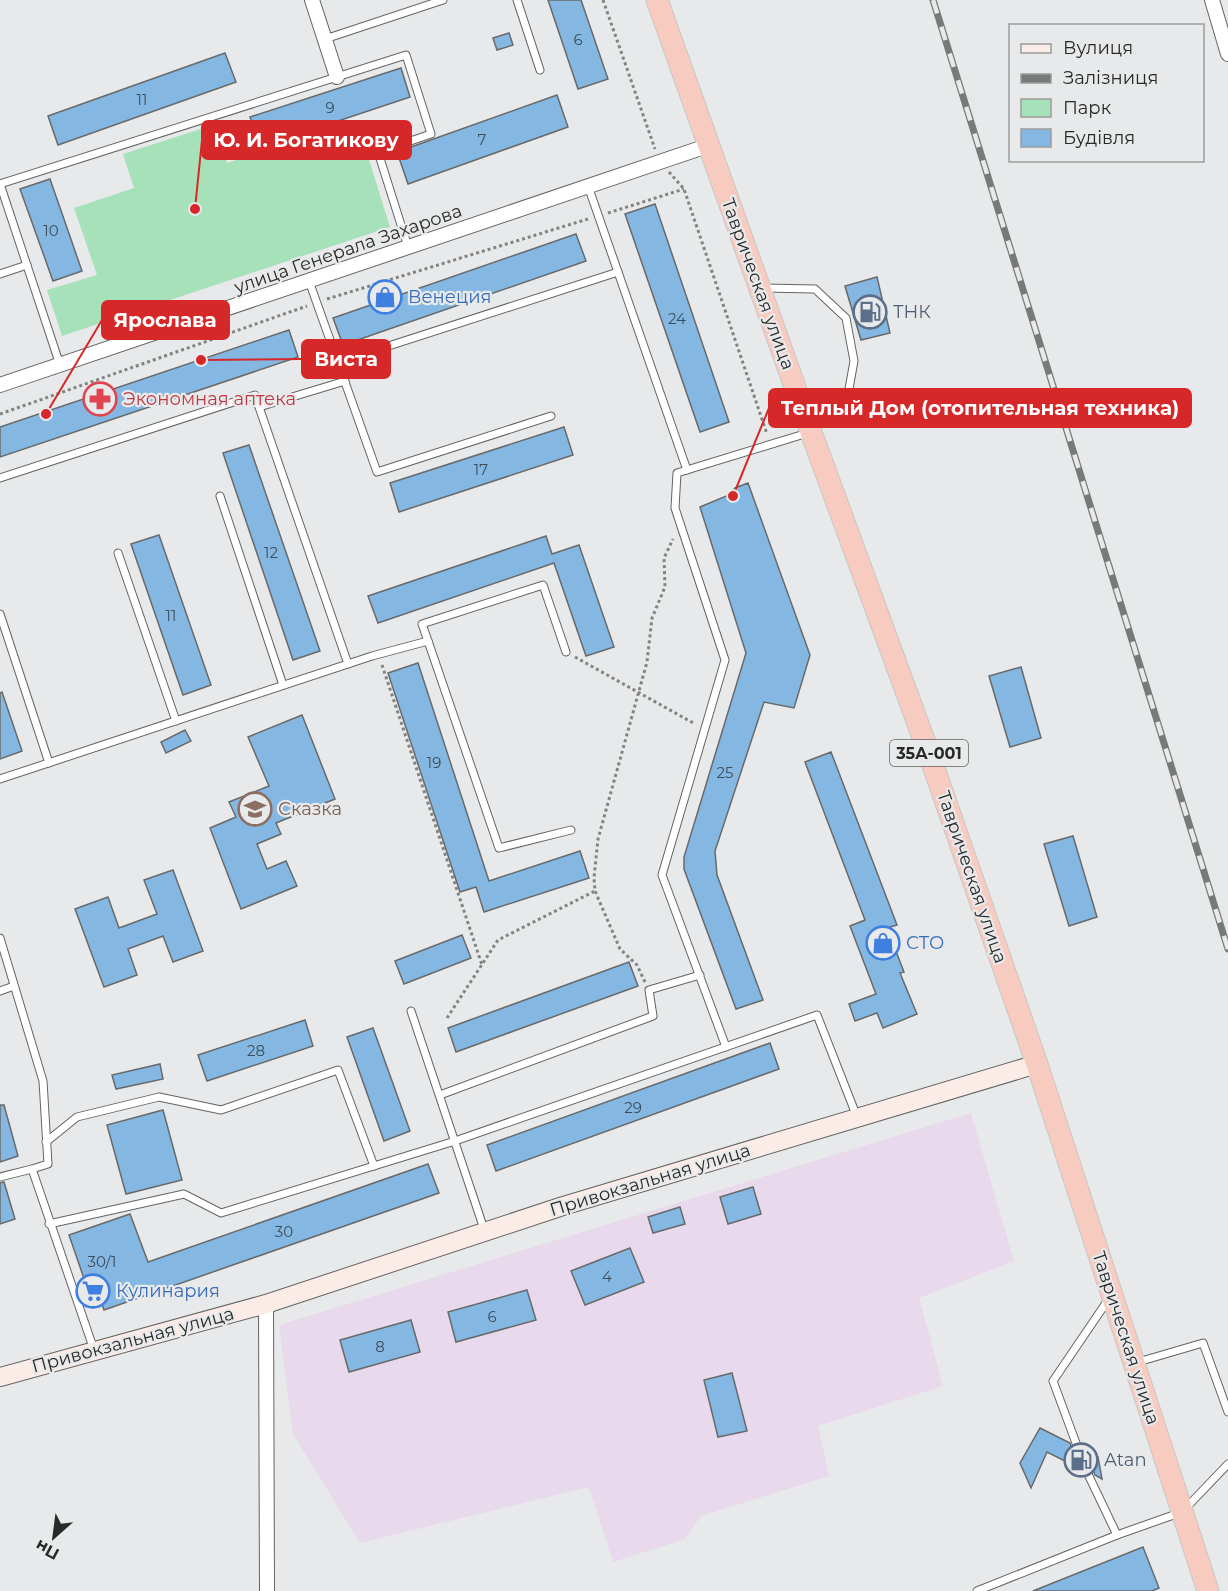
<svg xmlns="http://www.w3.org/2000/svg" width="1228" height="1591" viewBox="0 0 1228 1591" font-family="Montserrat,sans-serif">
<rect width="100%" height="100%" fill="#e8e9ea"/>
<polygon fill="#e8d9ec" points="971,1113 1014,1261 919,1298 943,1386 818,1426 829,1476 701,1516 685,1539 613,1562 589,1487 360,1543 293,1434 279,1325"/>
<polygon fill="#a6e1ba" points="357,121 390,227 62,336 47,290 97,275 74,208 134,188 123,154 213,125 227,163"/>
<g fill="#84b8e3" stroke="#68696a" stroke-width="1.5">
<polygon points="548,0 581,0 608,79 578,89"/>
<polygon points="509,33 513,45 497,50 493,38"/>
<polygon points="225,53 236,82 58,145 48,116"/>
<polygon points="401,68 410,97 260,147 250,117"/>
<polygon points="557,95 568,127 408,184 397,152"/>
<polygon points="50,179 82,271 53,281 20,189"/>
<polygon points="655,204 729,422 700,432 625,214"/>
<polygon points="576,234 586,261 343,345 333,318"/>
<polygon points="877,277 890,333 861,340 845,286"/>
<polygon points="289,330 298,357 0,457 0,427"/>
<polygon points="564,427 573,455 399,512 390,483"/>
<polygon points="249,445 320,651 293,660 223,453"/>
<polygon points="748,483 810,655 794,708 764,702 715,851 717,875 763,1000 736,1009 684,869 684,857 746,653 700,507 729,495 735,488"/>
<polygon points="159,535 211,685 183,695 131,544"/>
<polygon points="546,536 552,554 579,545 614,647 586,656 554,563 378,623 368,596"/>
<polygon points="418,663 489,881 580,851 589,878 484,912 476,887 460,892 388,673"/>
<polygon points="1021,667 1041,738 1010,747 989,676"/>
<polygon points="2,692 22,751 0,759 0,693"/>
<polygon points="302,715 335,799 276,823 281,834 257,844 267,869 286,861 297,886 241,909 210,828 236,817 229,802 269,786 248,737"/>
<polygon points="185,730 191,741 166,753 161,742"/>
<polygon points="831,752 897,925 887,928 904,972 900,973 917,1014 883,1028 877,1013 855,1021 849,1004 876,994 850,926 865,920 805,762"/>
<polygon points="1073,836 1097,917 1069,926 1044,844"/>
<polygon points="173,870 203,951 173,962 163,936 128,949 137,975 104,987 75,909 108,897 119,928 157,914 144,880"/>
<polygon points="462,935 471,958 404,984 395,961"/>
<polygon points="629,962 638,986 456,1052 448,1028"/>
<polygon points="305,1020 313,1046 207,1081 198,1055"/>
<polygon points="373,1028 410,1131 384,1141 347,1037"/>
<polygon points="770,1043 779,1069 496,1171 487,1145"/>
<polygon points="160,1064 163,1079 116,1089 112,1075"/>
<polygon points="0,1105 4,1105 18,1156 0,1162"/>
<polygon points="163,1110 182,1180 126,1194 107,1125"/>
<polygon points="428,1164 439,1193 104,1310 98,1293 90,1296 69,1235 130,1214 148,1262"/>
<polygon points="4,1182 15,1219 0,1224 0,1183"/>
<polygon points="753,1187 761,1214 728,1224 720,1197"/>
<polygon points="680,1207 685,1224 653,1233 648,1217"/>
<polygon points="630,1248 644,1282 585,1305 571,1271"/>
<polygon points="527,1290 536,1320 456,1342 448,1312"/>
<polygon points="411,1320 420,1352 349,1372 340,1340"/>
<polygon points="732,1373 747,1431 718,1437 704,1380"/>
<polygon points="1040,1428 1070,1443 1079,1468 1047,1452 1031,1488 1020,1463"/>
<polygon points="1085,1450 1098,1457 1102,1479 1095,1475"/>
<polygon points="1143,1547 1159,1588 1152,1591 1033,1591"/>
</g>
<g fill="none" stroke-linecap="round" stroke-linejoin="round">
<g stroke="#636464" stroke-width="9">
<g id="service">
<polyline points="517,0 540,70"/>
<polyline points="325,39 443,0"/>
<polyline points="588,186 687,470"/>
<polyline points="0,274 27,265"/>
<polyline points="309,281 377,472 551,416"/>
<polyline points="339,362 618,272"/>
<polyline points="60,365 0,184 406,55 431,134 378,152 408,247"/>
<polyline points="259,407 348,664"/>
<polyline points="0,478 255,395 259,407 345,381"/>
<polyline points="220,496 283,685"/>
<polyline points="118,553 176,721"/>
<polyline points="0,614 49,763"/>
<polyline points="428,641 499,848 571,830"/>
<polyline points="0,779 372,656 428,641 422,624 543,585 566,652"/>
<polyline points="0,938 43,1081 48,1164 32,1169 94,1350"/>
<polyline points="0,991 14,986"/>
<polyline points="411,1011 485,1232"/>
<polyline points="726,1047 662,875 725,660 675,508 677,473 811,432 847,400 854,361 846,318 815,289 763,288"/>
<polyline points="440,1095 653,1016 649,990 700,975"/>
<polyline points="46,1142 77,1117 159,1097 221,1110 338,1070 374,1166"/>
<polyline points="0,1177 32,1169"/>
<polyline points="49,1224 184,1194 221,1213 455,1141 817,1015 857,1117"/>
<polyline points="1108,1300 1053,1381 1086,1470 1117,1535 1182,1512 1228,1464"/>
<polyline points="1138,1362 1203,1343 1228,1412"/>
<polyline points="977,1591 1117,1535"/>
</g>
</g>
<g stroke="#636464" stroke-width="16">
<g id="minor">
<polyline points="312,0 337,77"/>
<polyline points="1212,0 1228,54"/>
<polyline points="0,385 707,146"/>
<polyline points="266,1304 267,1591"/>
</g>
</g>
<g stroke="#636464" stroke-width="20">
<polyline id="secondary" points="0,1377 266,1304 563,1206 1037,1064"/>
</g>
<g stroke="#c7c7c7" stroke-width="23">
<polyline id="trunk" points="657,0 811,432 928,751 1037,1064 1208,1591"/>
</g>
<g stroke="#828383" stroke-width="3" stroke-dasharray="3 3" stroke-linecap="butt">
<polyline points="603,0 655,149"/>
<polyline points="669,172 684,189 767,434"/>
<polyline points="608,213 684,189"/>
<polyline points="327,299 588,219"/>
<polyline points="0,414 307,306"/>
<polyline points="575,657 695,724"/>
<polyline points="382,665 482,965"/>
<polyline points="645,982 637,965 620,949 595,891 594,878 598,839 647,662 652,618 665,587 664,558 673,539"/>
<polyline points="447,1018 498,940 595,891"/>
</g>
<use href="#service" stroke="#fff" stroke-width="7"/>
<use href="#minor" stroke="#fff" stroke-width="14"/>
<use href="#secondary" stroke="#fcece7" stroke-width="18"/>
<use href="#trunk" stroke="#f8cbc0" stroke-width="21"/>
<g stroke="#787979" stroke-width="7">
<polyline id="rail" points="933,0 1228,949"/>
</g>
<use href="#rail" stroke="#e8e9ea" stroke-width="4.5" stroke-dasharray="14" stroke-linecap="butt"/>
</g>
<defs>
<g id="shop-ring" transform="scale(1.725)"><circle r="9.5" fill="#e8e9ea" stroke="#3f7fe0" stroke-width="1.5"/><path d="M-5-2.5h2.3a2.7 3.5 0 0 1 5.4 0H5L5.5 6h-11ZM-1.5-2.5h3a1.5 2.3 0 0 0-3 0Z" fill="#3f7fe0"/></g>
<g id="fuel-ring" transform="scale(1.725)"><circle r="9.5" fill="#e8e9ea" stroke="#5c6f8a" stroke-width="1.5"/><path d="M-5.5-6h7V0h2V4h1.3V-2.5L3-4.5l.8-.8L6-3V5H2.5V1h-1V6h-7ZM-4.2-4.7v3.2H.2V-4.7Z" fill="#5c6f8a"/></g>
<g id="pharmacy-ring" transform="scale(1.725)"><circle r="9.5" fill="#e8e9ea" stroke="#e0444e" stroke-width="1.5"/><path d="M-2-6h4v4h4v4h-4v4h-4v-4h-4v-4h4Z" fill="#e0444e"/></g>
<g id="school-ring" transform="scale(1.725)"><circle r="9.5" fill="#e8e9ea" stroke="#8d6e63" stroke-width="1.5"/><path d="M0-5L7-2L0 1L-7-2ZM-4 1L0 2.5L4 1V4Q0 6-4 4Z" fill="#8d6e63"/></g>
<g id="supermarket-ring" transform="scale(1.725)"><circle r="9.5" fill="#e8e9ea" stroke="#3f7fe0" stroke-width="1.5"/><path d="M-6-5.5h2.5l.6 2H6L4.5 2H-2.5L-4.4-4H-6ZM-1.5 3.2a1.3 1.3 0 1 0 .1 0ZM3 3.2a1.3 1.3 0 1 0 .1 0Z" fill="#3f7fe0"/></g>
</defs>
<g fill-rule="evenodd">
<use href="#shop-ring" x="385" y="297"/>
<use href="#fuel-ring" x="870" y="312"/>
<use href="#pharmacy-ring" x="100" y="399"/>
<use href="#school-ring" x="255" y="809"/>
<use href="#shop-ring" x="883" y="943"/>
<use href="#supermarket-ring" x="93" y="1291"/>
<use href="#fuel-ring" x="1081" y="1460"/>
</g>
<g text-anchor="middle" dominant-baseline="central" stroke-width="4.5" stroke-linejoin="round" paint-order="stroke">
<g font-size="15" fill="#3f4d58">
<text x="578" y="39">6</text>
<text x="142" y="99">11</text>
<text x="330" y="107">9</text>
<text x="482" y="139">7</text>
<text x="51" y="230">10</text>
<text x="677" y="318">24</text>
<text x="481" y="469">17</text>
<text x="271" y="552">12</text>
<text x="171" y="615">11</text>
<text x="434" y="762">19</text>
<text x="725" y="772">25</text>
<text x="256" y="1050">28</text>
<text x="633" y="1107">29</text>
<text x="284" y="1231">30</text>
<text x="102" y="1261">30/1</text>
<text x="607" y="1276">4</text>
<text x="492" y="1316">6</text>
<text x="380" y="1346">8</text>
</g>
<rect fill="#e8e9ea" stroke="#626363" stroke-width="1.5" x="890" y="740" width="78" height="26" rx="4.5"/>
<g font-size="16" font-weight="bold" fill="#282929">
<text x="929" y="753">35А-001</text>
</g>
<g font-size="18" fill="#282929" stroke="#e8e9ea">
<text transform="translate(348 249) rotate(-19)">улица Генерала Захарова</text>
<text transform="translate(758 284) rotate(70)">Таврическая улица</text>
<text transform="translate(972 877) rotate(71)">Таврическая улица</text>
<text transform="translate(650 1180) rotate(-17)">Привокзальная улица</text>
<text transform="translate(1126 1338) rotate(72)">Таврическая улица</text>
<text transform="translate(133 1340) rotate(-15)">Привокзальная улица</text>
</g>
<g font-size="18" fill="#366cbe" stroke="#e8e9ea" text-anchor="start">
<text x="408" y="297">Венеция</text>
<text x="906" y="943">СТО</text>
<text x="116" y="1291">Кулинария</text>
</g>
<g font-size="18" fill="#4e5e75" stroke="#e8e9ea" text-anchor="start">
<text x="893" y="312">ТНК</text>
<text x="1104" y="1460">Atan</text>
</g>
<g font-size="18" fill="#be3a42" stroke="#e8e9ea" text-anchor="start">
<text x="123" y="399">Экономная аптека</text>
</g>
<g font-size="18" fill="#785e54" stroke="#e8e9ea" text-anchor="start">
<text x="278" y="809">Сказка</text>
</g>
</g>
<path fill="none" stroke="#d62828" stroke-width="2" d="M195 209L202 140M46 414L102 320M201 360L302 359M733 496L769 408"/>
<g fill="#d62828" stroke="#e8e9ea" stroke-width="2">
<circle cx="195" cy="209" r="6"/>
<circle cx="46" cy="414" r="6"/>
<circle cx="201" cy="360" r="6"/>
<circle cx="733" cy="496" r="6"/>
</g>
<g fill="#d62828" stroke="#d62828" stroke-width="2">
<rect x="202" y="121" width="209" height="38" rx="6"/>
<rect x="102" y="301" width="127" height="38" rx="6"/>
<rect x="302" y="340" width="88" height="38" rx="6"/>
<rect x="769" y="389" width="422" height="38" rx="6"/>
</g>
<g font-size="20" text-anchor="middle" font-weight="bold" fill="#fff">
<text x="306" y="147">Ю. И. Богатикову</text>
<text x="165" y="327">Ярослава</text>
<text x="346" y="366">Виста</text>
<text x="980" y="415">Теплый Дом (отопительная техника)</text>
</g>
<rect x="1009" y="24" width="195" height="138" fill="#e8e9ea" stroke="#9b9c9d" stroke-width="1.5"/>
<rect x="1021" y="44" width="30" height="9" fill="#fcece7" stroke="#9b9c9d" stroke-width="1.5"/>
<text x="1063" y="54" font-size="18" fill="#282929">Вулиця</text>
<rect x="1021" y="74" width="30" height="9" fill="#787979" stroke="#9b9c9d" stroke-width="1.5"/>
<text x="1063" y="84" font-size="18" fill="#282929">Залізниця</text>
<rect x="1021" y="99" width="30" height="18" fill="#a6e1ba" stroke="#9b9c9d" stroke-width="1.5"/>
<text x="1063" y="114" font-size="18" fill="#282929">Парк</text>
<rect x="1021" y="129" width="30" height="18" fill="#84b8e3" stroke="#9b9c9d" stroke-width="1.5"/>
<text x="1063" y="144" font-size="18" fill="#282929">Будівля</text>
<g transform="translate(54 1537) rotate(208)" stroke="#e8e9ea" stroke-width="4.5" paint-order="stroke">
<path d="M0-4.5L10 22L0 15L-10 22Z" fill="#282929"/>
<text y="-9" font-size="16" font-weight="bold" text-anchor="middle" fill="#282929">Пн</text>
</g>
</svg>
